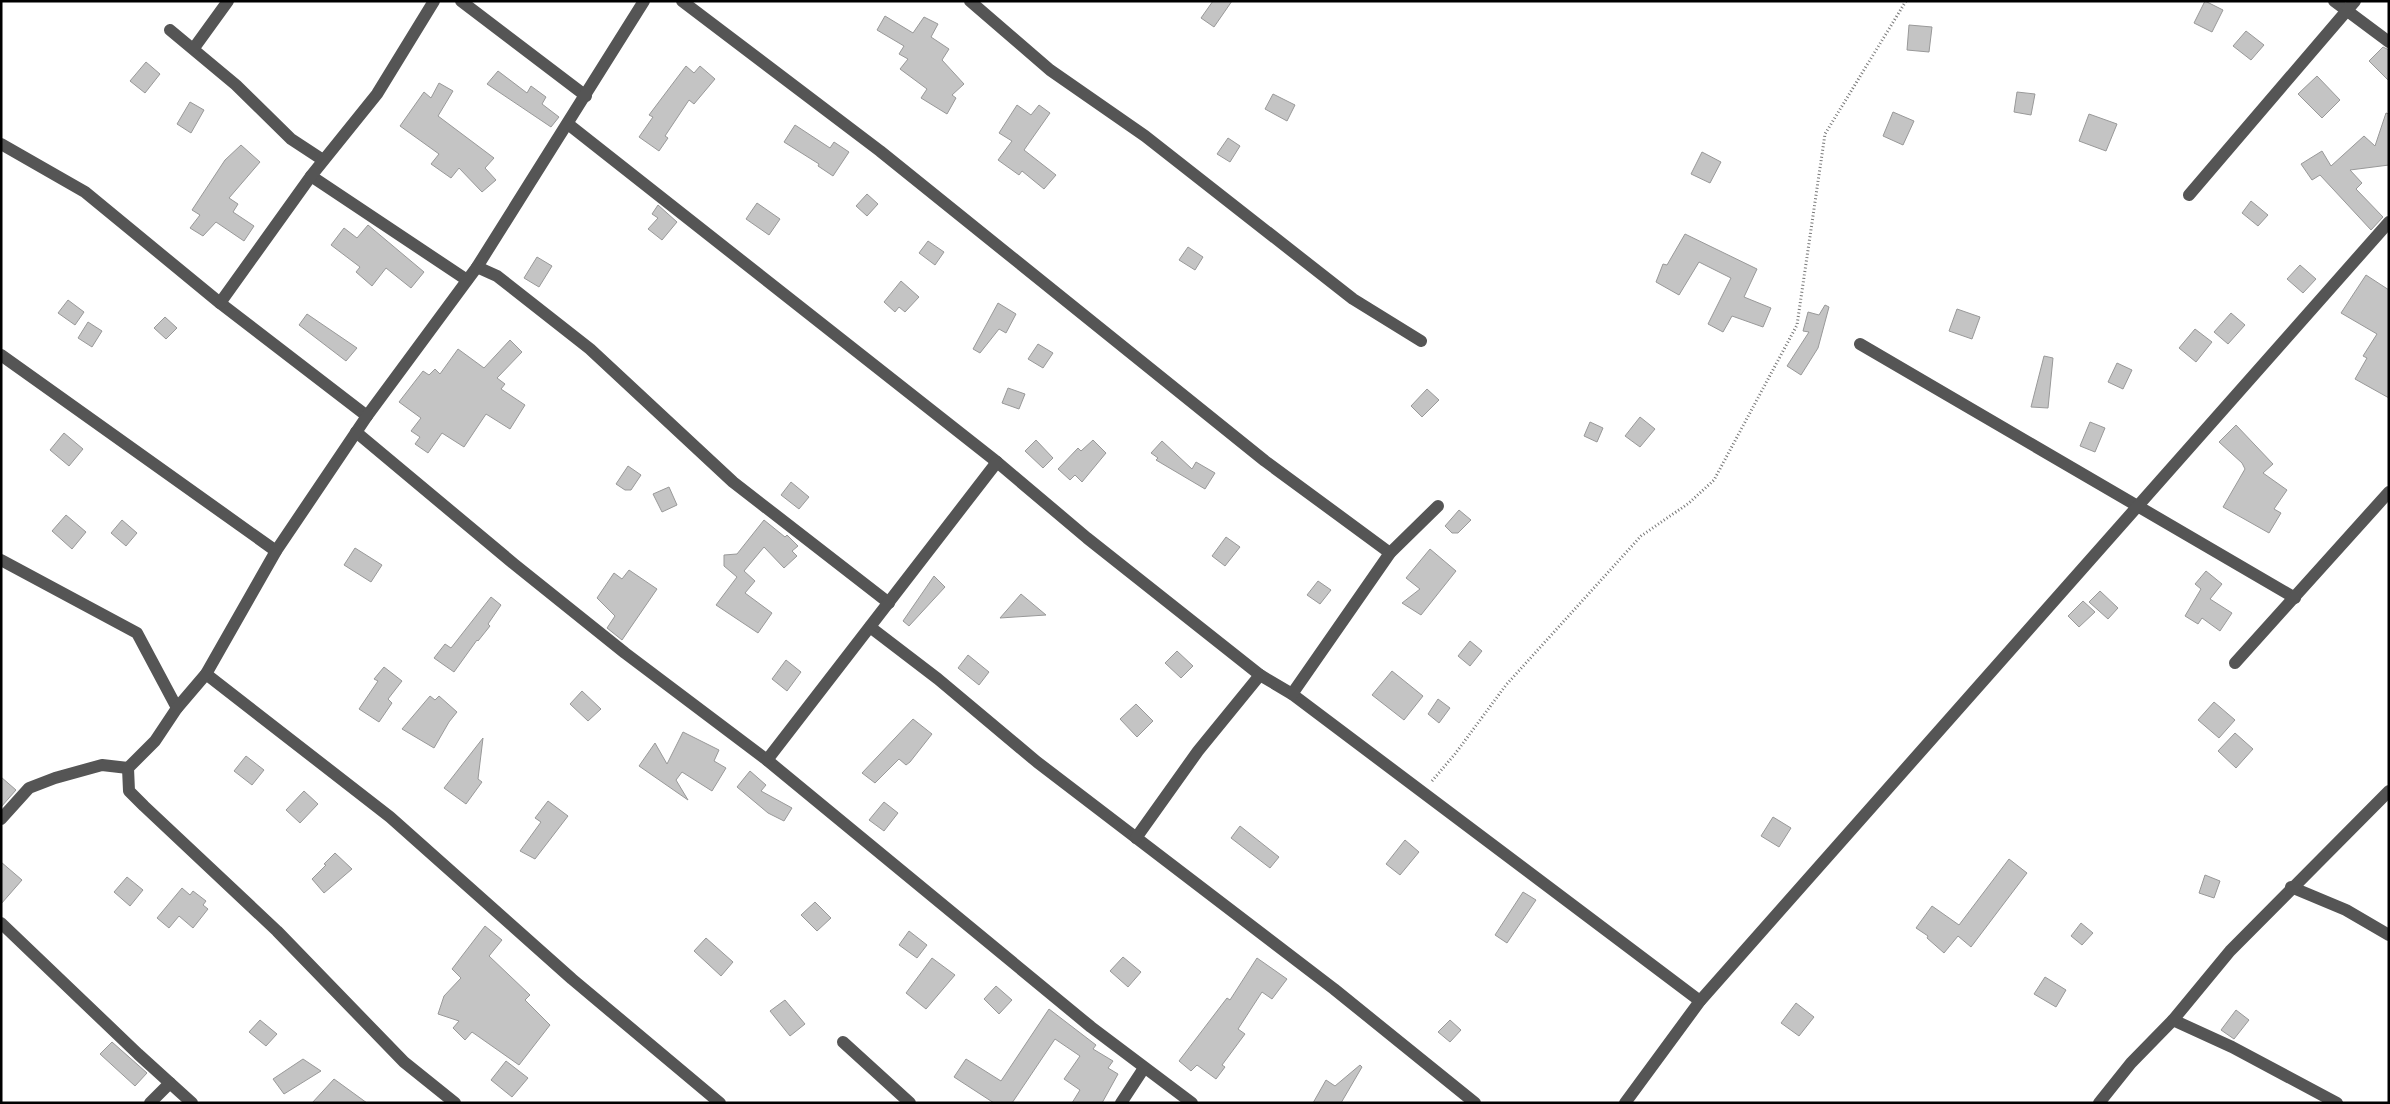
<svg xmlns="http://www.w3.org/2000/svg" width="2390" height="1104" viewBox="0 0 2390 1104" font-family="'PT Sans Narrow',sans-serif">
<rect width="100%" height="100%" fill="#fff"/>
<g fill="#c4c4c4" stroke="#999">
<polygon points="1213,1 1232,1 1214,27 1201,18"/>
<polygon points="2205,1 2223,10 2212,32 2194,23"/>
<polygon points="885,16 913,33 924,17 938,24 931,37 949,49 942,60 964,84 952,95 956,98 947,114 921,98 927,89 900,69 908,59 899,54 904,46 877,30"/>
<polygon points="1909,25 1932,27 1929,52 1907,50"/>
<polygon points="2246,31 2264,45 2251,60 2233,46"/>
<polygon points="2383,47 2389,50 2389,81 2369,61"/>
<polygon points="146,62 160,74 145,93 130,81"/>
<polygon points="686,66 694,73 700,66 715,79 694,104 689,100 665,136 668,138 659,151 639,137 653,117 649,115"/>
<polygon points="498,71 527,93 531,86 546,97 542,104 559,117 551,127 487,84"/>
<polygon points="2317,76 2340,100 2322,118 2298,94"/>
<polygon points="439,83 453,91 438,116 494,158 485,168 496,180 482,192 459,168 451,178 431,164 439,154 400,126 424,92 431,98"/>
<polygon points="2017,92 2035,94 2031,115 2014,112"/>
<polygon points="1273,94 1295,105 1287,121 1265,109"/>
<polygon points="190,102 204,110 191,133 177,124"/>
<polygon points="1017,105 1031,115 1039,105 1050,113 1024,150 1056,175 1044,189 1022,171 1019,175 998,160 1012,141 999,133"/>
<polygon points="1893,112 1914,121 1903,145 1883,136"/>
<polygon points="2386,113 2389,114 2389,165 2350,170 2362,183 2356,189 2383,217 2371,230 2320,175 2312,180 2301,164 2322,151 2331,166 2364,136 2375,146"/>
<polygon points="2089,114 2117,124 2106,151 2079,141"/>
<polygon points="795,125 830,148 834,142 849,152 833,176 818,166 819,164 784,142"/>
<polygon points="1228,138 1240,146 1230,162 1217,154"/>
<polygon points="241,145 260,162 229,198 238,204 233,212 254,226 244,241 216,222 203,236 190,228 200,215 192,210 225,160"/>
<polygon points="1702,152 1721,162 1710,183 1691,174"/>
<polygon points="867,194 878,204 867,216 856,206"/>
<polygon points="2251,201 2268,215 2258,226 2242,213"/>
<polygon points="757,203 780,219 769,235 746,219"/>
<polygon points="658,205 677,222 662,240 648,229 658,218 652,214"/>
<polygon points="368,225 424,272 411,288 386,268 372,286 356,272 360,267 331,245 344,228 357,238"/>
<polygon points="1685,234 1757,269 1744,297 1771,308 1763,327 1732,316 1723,332 1708,324 1731,278 1699,262 1679,295 1656,282 1663,264 1667,265"/>
<polygon points="928,241 944,252 935,265 919,253"/>
<polygon points="1188,247 1203,257 1195,270 1179,260"/>
<polygon points="537,257 552,266 539,287 524,278"/>
<polygon points="2300,265 2316,279 2303,293 2287,279"/>
<polygon points="2366,275 2389,290 2389,398 2355,379 2367,358 2363,356 2377,334 2341,313"/>
<polygon points="901,281 919,297 905,312 899,307 895,312 884,302"/>
<polygon points="68,300 84,312 75,325 58,313"/>
<polygon points="998,303 1016,314 1006,333 999,329 980,353 973,349"/>
<polygon points="1825,305 1829,307 1818,348 1801,375 1787,366 1809,332 1803,331 1808,312 1819,315"/>
<polygon points="1957,309 1980,317 1972,339 1949,331"/>
<polygon points="2231,313 2245,325 2228,344 2214,332"/>
<polygon points="307,314 357,348 346,361 299,325"/>
<polygon points="165,317 177,328 166,339 154,328"/>
<polygon points="88,322 102,331 92,347 78,338"/>
<polygon points="2195,329 2212,342 2196,362 2179,348"/>
<polygon points="510,340 522,352 497,378 505,384 501,389 525,405 510,429 486,414 464,447 442,433 428,453 415,444 420,437 411,431 421,418 399,402 423,371 429,375 435,369 440,374 458,349 484,368"/>
<polygon points="1038,344 1053,353 1043,368 1028,359"/>
<polygon points="2044,356 2053,358 2048,408 2031,407"/>
<polygon points="2117,363 2132,370 2123,389 2108,382"/>
<polygon points="1008,388 1025,394 1019,409 1002,403"/>
<polygon points="1427,389 1439,400 1422,417 1411,406"/>
<polygon points="1640,417 1655,429 1640,447 1625,436"/>
<polygon points="1590,422 1603,428 1597,442 1584,436"/>
<polygon points="2090,422 2105,428 2095,452 2080,446"/>
<polygon points="2236,425 2273,464 2263,473 2287,490 2274,509 2281,513 2269,533 2223,507 2245,469 2242,463 2219,442"/>
<polygon points="64,433 83,449 69,466 50,450"/>
<polygon points="1036,440 1053,458 1043,468 1025,451"/>
<polygon points="1093,440 1106,453 1082,482 1075,475 1070,480 1058,469 1078,448 1081,451"/>
<polygon points="1162,441 1192,469 1196,462 1215,473 1205,489 1156,460 1158,458 1151,453"/>
<polygon points="628,466 641,475 631,490 625,490 616,484"/>
<polygon points="791,482 809,497 799,509 781,495"/>
<polygon points="669,487 677,505 662,512 653,494"/>
<polygon points="1459,510 1471,520 1458,533 1452,533 1445,526"/>
<polygon points="66,515 86,532 72,549 52,531"/>
<polygon points="122,520 137,533 126,546 111,533"/>
<polygon points="764,520 785,537 787,535 798,546 792,551 797,556 784,568 764,547 744,571 755,581 745,593 772,613 758,633 716,605 737,577 724,566 724,555 737,554"/>
<polygon points="1226,537 1240,547 1225,566 1212,556"/>
<polygon points="355,548 382,565 371,582 344,565"/>
<polygon points="1430,549 1456,571 1421,615 1402,603 1420,589 1406,578"/>
<polygon points="629,570 657,589 622,640 607,628 615,616 597,598 614,573 622,579"/>
<polygon points="2206,571 2222,584 2210,599 2232,613 2220,631 2202,618 2198,624 2185,616 2201,589 2195,584"/>
<polygon points="934,576 945,587 909,626 903,621"/>
<polygon points="1318,581 1331,590 1320,604 1307,595"/>
<polygon points="2100,591 2118,608 2108,619 2089,602"/>
<polygon points="1021,594 1046,615 1000,618"/>
<polygon points="491,597 501,605 488,624 490,626 478,641 477,640 454,672 434,658 445,644 451,648"/>
<polygon points="2083,601 2095,612 2079,627 2068,616"/>
<polygon points="1470,641 1482,651 1470,666 1458,656"/>
<polygon points="1177,651 1193,666 1181,678 1165,663"/>
<polygon points="968,655 989,672 979,685 958,668"/>
<polygon points="786,660 801,672 787,691 772,679"/>
<polygon points="384,667 402,681 388,699 392,703 379,722 359,709 378,681 374,679"/>
<polygon points="1392,671 1423,696 1404,720 1372,695"/>
<polygon points="582,691 601,709 588,721 570,704"/>
<polygon points="430,696 435,700 439,696 457,712 449,722 434,748 402,729"/>
<polygon points="1438,699 1450,708 1439,723 1428,714"/>
<polygon points="2214,702 2235,720 2219,738 2198,720"/>
<polygon points="1136,704 1153,721 1137,737 1120,719"/>
<polygon points="913,719 932,734 910,762 906,765 899,759 875,783 862,773"/>
<polygon points="683,732 719,750 714,761 726,768 712,791 682,772 676,780 688,800 639,766 655,743 667,764"/>
<polygon points="2235,733 2253,749 2236,768 2218,751"/>
<polygon points="483,738 478,779 482,782 466,804 444,788"/>
<polygon points="246,756 264,770 252,785 234,771"/>
<polygon points="750,771 766,785 761,791 792,808 784,821 768,813 737,787"/>
<polygon points="1,777 16,790 1,807"/>
<polygon points="304,791 318,804 300,823 286,810"/>
<polygon points="548,801 568,816 535,859 520,851 541,822 535,818"/>
<polygon points="884,802 898,813 884,831 869,820"/>
<polygon points="1773,817 1791,828 1779,847 1761,836"/>
<polygon points="1240,826 1279,857 1270,868 1231,838"/>
<polygon points="1405,840 1419,852 1400,875 1386,864"/>
<polygon points="335,853 352,869 324,893 312,879 326,865 324,864"/>
<polygon points="2009,859 2027,873 1971,947 1958,936 1944,953 1927,938 1928,936 1916,928 1932,906 1959,925"/>
<polygon points="1,862 22,880 1,904"/>
<polygon points="2205,875 2220,881 2214,898 2199,893"/>
<polygon points="127,877 143,890 130,906 114,892"/>
<polygon points="182,888 190,895 193,891 206,901 203,905 208,909 193,928 179,916 169,928 157,918"/>
<polygon points="1523,892 1536,900 1507,943 1495,935"/>
<polygon points="815,902 831,918 817,931 801,915"/>
<polygon points="2081,923 2093,933 2082,945 2071,936"/>
<polygon points="485,926 502,940 489,956 530,995 525,1000 550,1025 519,1065 472,1032 465,1040 453,1028 459,1021 438,1014 444,996 461,978 452,969"/>
<polygon points="909,931 927,945 917,958 899,945"/>
<polygon points="706,938 733,962 721,976 694,951"/>
<polygon points="1123,957 1141,972 1128,987 1110,971"/>
<polygon points="932,958 955,975 926,1009 906,993"/>
<polygon points="1257,958 1287,979 1272,999 1262,992 1238,1029 1245,1034 1222,1065 1225,1067 1216,1079 1197,1065 1191,1071 1179,1061 1227,998 1230,1000"/>
<polygon points="2045,977 2066,990 2056,1007 2034,994"/>
<polygon points="996,986 1012,1000 999,1014 984,999"/>
<polygon points="785,1000 805,1024 790,1036 770,1011"/>
<polygon points="1796,1003 1814,1017 1799,1036 1781,1023"/>
<polygon points="1049,1009 1096,1045 1093,1049 1113,1061 1108,1068 1118,1074 1102,1103 1072,1103 1080,1090 1064,1079 1080,1056 1055,1039 1012,1103 994,1103 954,1077 966,1059 1001,1081"/>
<polygon points="2236,1010 2249,1020 2234,1039 2221,1030"/>
<polygon points="260,1020 277,1034 266,1046 249,1032"/>
<polygon points="1450,1020 1461,1030 1450,1042 1438,1032"/>
<polygon points="112,1042 147,1073 135,1086 100,1054"/>
<polygon points="303,1059 321,1071 284,1094 273,1079"/>
<polygon points="506,1061 528,1078 512,1097 491,1080"/>
<polygon points="1360,1065 1362,1067 1341,1103 1313,1103 1326,1080 1335,1086"/>
<polygon points="334,1079 367,1103 312,1103"/>
</g>
<g fill="none" stroke-linecap="round" stroke-linejoin="round">
<polyline stroke="#777" stroke-width="3" stroke-dasharray="1 2.5" stroke-linecap="butt" points="1432,781 1455,754 1506,685 1641,536 1689,503 1714,480 1797,325 1825,134 1906,1"/>
<g stroke="#555" stroke-width="12">
<polyline points="461,1 586,96"/>
<polyline points="682,1 880,151 1265,461 1390,553"/>
<polyline points="970,1 1050,70 1145,136 1353,299 1421,341"/>
<polyline points="2334,1 2389,42"/>
<polyline points="170,30 236,85 291,139 323,160"/>
<polyline points="194,48 228,1"/>
<polyline points="568,124 997,462 1087,538 1260,675 1292,694 1700,1001"/>
<polyline points="1,144 85,192 220,303 367,416"/>
<polyline points="311,176 467,280"/>
<polyline points="2189,195 2355,1"/>
<polyline points="477,267 497,276 590,349 733,482 889,603"/>
<polyline points="220,303 311,176 377,94 434,1"/>
<polyline points="1860,344 2295,598"/>
<polyline points="1,355 276,551"/>
<polyline points="356,432 514,564 625,653 767,760 1091,1027 1192,1103"/>
<polyline points="1,560 137,633 177,708"/>
<polyline points="870,627 938,679 1037,762 1334,989 1475,1103"/>
<polyline points="2235,663 2389,492"/>
<polyline points="206,674 390,817 572,979 720,1103"/>
<polyline points="1292,694 1390,553 1438,506"/>
<polyline points="767,760 997,462"/>
<polyline points="1,819 29,788 55,778 102,765 128,768"/>
<polyline points="1136,838 1198,751 1260,675"/>
<polyline points="2291,887 2346,910 2389,935"/>
<polyline points="1,923 138,1054 192,1103"/>
<polyline points="2173,1020 2232,1047 2337,1103"/>
<polyline points="843,1042 910,1103"/>
<polyline points="150,1103 170,1083"/>
<polyline points="455,1103 404,1062 277,931 144,806 129,791 128,768 155,741 177,708 206,674 276,551 367,416 477,267 644,1"/>
<polyline points="1121,1103 1144,1068"/>
<polyline points="1625,1103 1700,1001 2389,222"/>
<polyline points="2099,1103 2131,1063 2173,1020 2230,951 2389,791"/>
</g>
</g>
<rect width="2390" height="1104" fill="none" stroke="#000000" stroke-width="5"/>
</svg>
